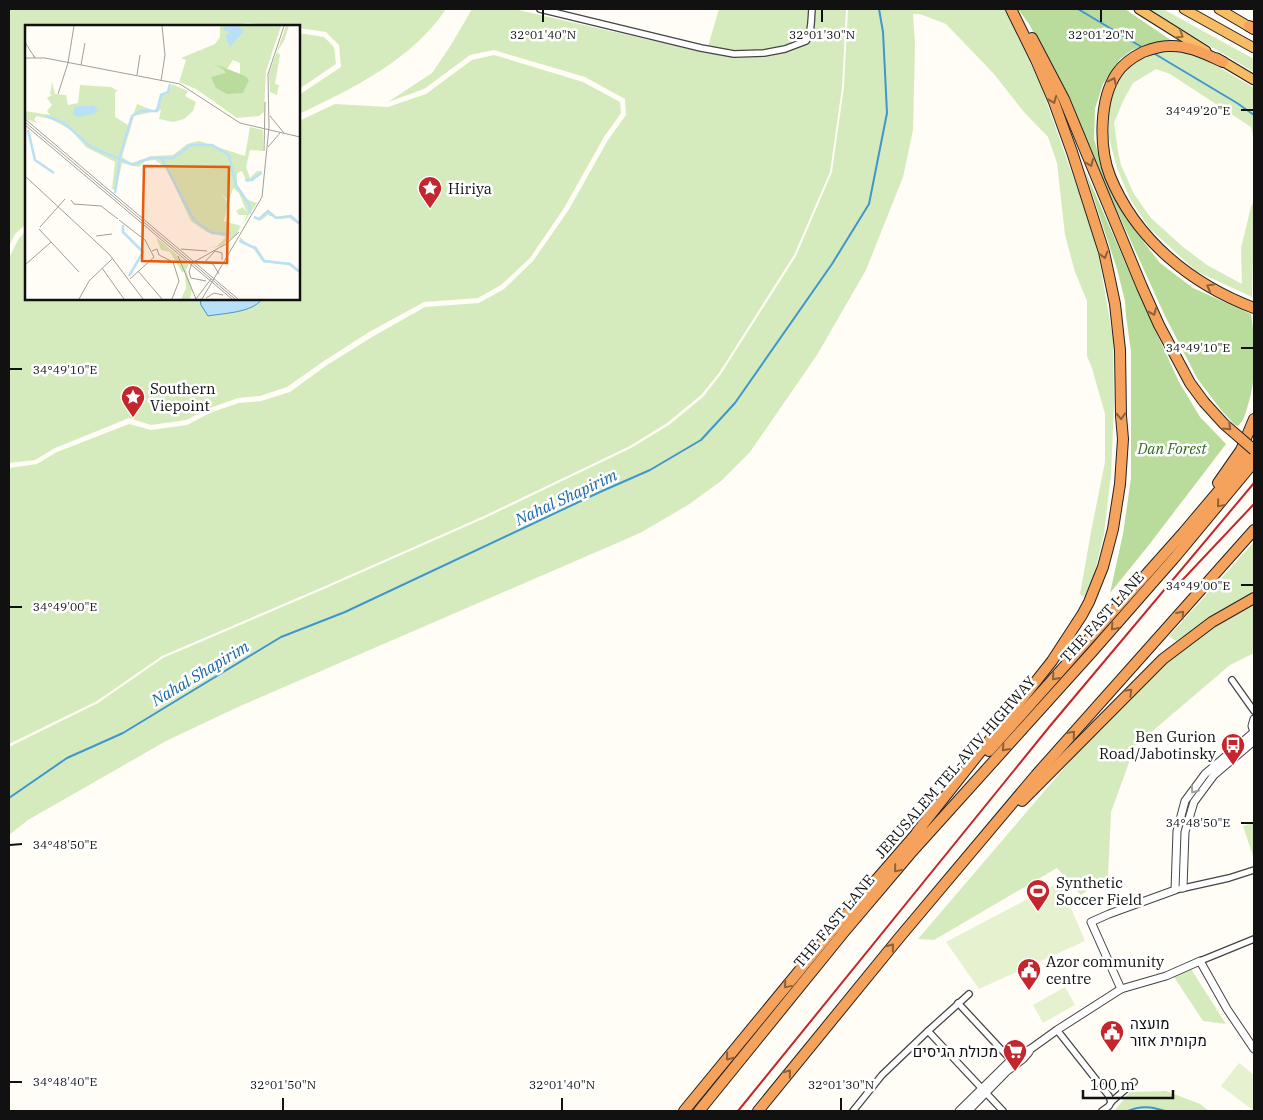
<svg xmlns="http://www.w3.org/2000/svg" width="1263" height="1120" viewBox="0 0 1263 1120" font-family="'IBM Plex Serif',Heebo,serif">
<rect width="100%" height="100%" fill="#fffdf5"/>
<g fill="#d5ebbd">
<path d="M9 9H446C413 59 352 89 299 114V95L341 67 339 45 326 32 299 28V26H282L248 23 229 26H26V224L15 234 9 246Z"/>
<polygon points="472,9 514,9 706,53 719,9 846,9 842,87 830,172 794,255 719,373 701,395 667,423 630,446 484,516 323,587 162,656 97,701 9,744 9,468 37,464 57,452 129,424 151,430 187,425 212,412 239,403 261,401 290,392 327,365 372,337 425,307 479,303 504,289 533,261 568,211 608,140 626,115 625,99 585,77 494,50 470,55 424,89 388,102 432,73 451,45"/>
<polygon points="848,9 1005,9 1041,86 1096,242 1113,338 1114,404 1111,474 1104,534 1093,579 1084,597 1080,594 1091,532 1105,462 1105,414 1092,368 1087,356 1087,301 1075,272 1065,235 1057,163 1048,137 1023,111 994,74 946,24 920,14 913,14 915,45 913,130 903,177 866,270 817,355 750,452 721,481 688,505 640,533 238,707 166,741 28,820 9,835 9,747 11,746 98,703 163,658 324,589 485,518 631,448 669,425 703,397 721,374 796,256 832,172 844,87"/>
<polygon points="1147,9 1163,9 1254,59 1254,72"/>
<polygon points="299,33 324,37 334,47 336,64 299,89"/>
<polygon points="1159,51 1185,53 1202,57 1254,88 1254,139 1251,127 1170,74 1156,69 1133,83 1123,101 1114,123 1118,151 1121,165 1134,194 1151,218 1183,247 1207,265 1242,284 1241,248 1251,207 1254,200 1254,253 1253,260 1252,297 1196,271 1149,228 1130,199 1117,168 1109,138 1109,110 1115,85 1130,67 1144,56"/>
<polygon points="494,55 583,82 620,102 621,113 604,137 564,208 530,258 501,285 478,298 424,302 369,332 324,361 287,387 260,396 238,398 210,408 186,420 151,425 129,418 55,448 35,460 9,463 9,258 19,238 26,231 26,299 299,299 299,121 335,104 388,107 426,94 472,60"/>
<polygon points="1254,542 1254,592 1226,608 1176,641 1169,636"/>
<polygon points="1254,604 1254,653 1230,665 1135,746 1111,812 1108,876 1081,895 1057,868 934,940 918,939 1088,740 1156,672 1191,642 1220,622"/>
<polygon points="1254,823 1254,859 1243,826"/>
<polygon points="1191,969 1226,1024 1203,1021 1174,977"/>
<polygon points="1166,1091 1200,1104 1209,1111 1114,1111 1130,1092"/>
</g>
<g fill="#b9dc9c">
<path d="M1018 9H1125L1172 41 1150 44 1132 50 1120 59 1103 84 1095 109 1094 139 1102 166 1126 219 1160 263 1193 288 1251 314C1256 345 1257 378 1247 408 1245 415 1244 420 1238 426L1235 425 1221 410 1197 378 1165 316 1113 202 1057 76 1029 24Z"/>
<polygon points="1084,168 1141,299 1179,382 1200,417 1226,444 1148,546 1110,593 1123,534 1131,478 1131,352 1126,316 1125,301 1117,269"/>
</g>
<g fill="#e6f2cf">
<polygon points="1060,882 1085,941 979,989 946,942"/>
<polygon points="1065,987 1075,1005 1043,1023 1033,1005"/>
<polygon points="1239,1063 1254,1075 1254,1111 1221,1086"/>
</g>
<path fill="#b9e0f7" stroke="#3f96cf" d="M200 299H262C252 313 224 313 208 316L201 305Z"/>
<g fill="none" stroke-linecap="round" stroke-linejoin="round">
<g stroke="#3f96cf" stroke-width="2">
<polyline points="1078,9 1140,46"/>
<polyline points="1155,54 1237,103 1254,115"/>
<polyline points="9,798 67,758 123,733 281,637 345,612 600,492 650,470 701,440 735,403 832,264 869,204 887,113 883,32 879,9"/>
<path d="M1128 1111C1141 1105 1152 1107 1165 1111"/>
</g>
<g stroke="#444" stroke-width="8">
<g id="minor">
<path d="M540 9 701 48 734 54 764 53 785 49 806 41C812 33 811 19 812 9"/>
<polyline points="1232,680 1254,711"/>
<polyline points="1175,890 1229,878 1254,870"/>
<polyline points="1200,961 1254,939"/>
<polyline points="958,1003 1011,1060"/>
<polyline points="1057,1030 1109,1096 1111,1102"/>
<polyline points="928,1031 1003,1111"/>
<polyline points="853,1111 882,1075 928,1031 969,994"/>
<polyline points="1102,1111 1109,1106 1111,1102 1134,1082"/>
</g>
</g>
<g stroke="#444" stroke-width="9">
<g id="tertiary">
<polyline points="1254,719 1252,726 1254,732"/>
<polyline points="1183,888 1185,832 1194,802 1214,775 1254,741"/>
<polyline points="1121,989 1091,922 1109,914 1175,890 1177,831 1185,801 1205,774 1254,732"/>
<polyline points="959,1111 1011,1060 1032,1048 1057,1030 1121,989 1166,976 1200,961 1227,1009 1254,1049"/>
<polyline points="968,1111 1006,1072 1023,1059 1029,1052"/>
</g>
</g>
<g stroke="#222" stroke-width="11">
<g id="trunk">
<polyline points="1139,9 1206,51"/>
<polyline points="1184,9 1254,48"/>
<polyline points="1219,9 1253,29"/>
<polyline points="1217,58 1254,80"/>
</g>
</g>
<g stroke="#222" stroke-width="12">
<g id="motorway">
<polyline points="1249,26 1254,29"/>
<polyline points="1032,38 1064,99 1142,287 1159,325 1190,383 1204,402"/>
<path d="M1223 62C1205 54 1188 45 1169 46 1160 46 1151 49 1143 52 1133 57 1123 64 1117 73 1099 99 1099 148 1110 176 1136 240 1191 284 1254 308"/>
<polyline points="1218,483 1241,450 1254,419"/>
<polyline points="989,751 1183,533 1254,449"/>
<polyline points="1022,801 1163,659 1212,622 1254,598"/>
<polyline points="917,832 1052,661 1082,615 1089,602 1103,567 1113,529 1120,484 1123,439 1121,416 1120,350 1115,304 1110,280 1104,252 1072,152 1054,102 1036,60 1011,9"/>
<polyline points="684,1111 831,932 922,827"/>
<polyline points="699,1111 844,932 910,854 1092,652 1176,556 1254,462"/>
<polyline points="758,1111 899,938 1036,775 1254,530"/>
</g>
</g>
<use href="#minor" stroke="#fff" stroke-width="5.5"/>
<use href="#tertiary" stroke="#fff" stroke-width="7"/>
<use href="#trunk" stroke="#f7bc64" stroke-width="9"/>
<use href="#motorway" stroke="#f5a25d" stroke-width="10"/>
<g stroke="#c4262e" stroke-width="2">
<polyline points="1173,590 1254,504"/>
<polyline points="738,1111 1050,726 1254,483"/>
</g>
<g stroke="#222" stroke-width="12" stroke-linecap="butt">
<polyline id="motorway-bridge" points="1204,402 1224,424 1254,450"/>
</g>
<use href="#motorway-bridge" stroke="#f5a25d" stroke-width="10"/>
</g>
<defs><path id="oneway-chevron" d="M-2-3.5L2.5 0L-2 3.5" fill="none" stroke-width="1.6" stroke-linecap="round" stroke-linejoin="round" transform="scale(1.25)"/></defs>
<use stroke="#906f3f" href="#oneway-chevron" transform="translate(1180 35) rotate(32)"/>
<g stroke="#8e613b">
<use href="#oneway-chevron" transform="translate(1113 81) rotate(-65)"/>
<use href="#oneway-chevron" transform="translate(1053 100) rotate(68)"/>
<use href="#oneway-chevron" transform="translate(1090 163) rotate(67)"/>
<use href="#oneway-chevron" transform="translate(1104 255) rotate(75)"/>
<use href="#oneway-chevron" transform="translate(1210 287) rotate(-151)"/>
<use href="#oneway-chevron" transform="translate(1153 312) rotate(66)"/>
<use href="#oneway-chevron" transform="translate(1121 416) rotate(87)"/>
<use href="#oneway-chevron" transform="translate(1228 427) rotate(44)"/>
<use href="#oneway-chevron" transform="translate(1220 504) rotate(130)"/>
<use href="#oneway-chevron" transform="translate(1181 614) rotate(-48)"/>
<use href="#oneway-chevron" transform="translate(1114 627) rotate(131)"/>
<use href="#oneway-chevron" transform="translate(1055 677) rotate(132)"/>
<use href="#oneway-chevron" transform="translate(1129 692) rotate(-45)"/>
<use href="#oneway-chevron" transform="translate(1072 734) rotate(-49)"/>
<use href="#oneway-chevron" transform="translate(1005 748) rotate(132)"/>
<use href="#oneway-chevron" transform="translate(897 869) rotate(130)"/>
<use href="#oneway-chevron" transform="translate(891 947) rotate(-51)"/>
<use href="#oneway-chevron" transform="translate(787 985) rotate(130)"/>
<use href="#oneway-chevron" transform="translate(729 1057) rotate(129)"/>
<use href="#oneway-chevron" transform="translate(788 1073) rotate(-51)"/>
</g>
<use stroke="#a0a0a0" href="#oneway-chevron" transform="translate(1194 790) rotate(126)"/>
<path fill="none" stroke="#111" stroke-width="2" d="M543 10V22M822 10V22M1101 10V22M1241 110H1253M1241 348H1253M10 369H22M1241 585H1253M10 607H22M1241 823H1253M10 845 22 844M10 1082H22M283 1098V1110M562 1098V1110M841 1098V1110"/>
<defs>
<g id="sight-pin" transform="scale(1.25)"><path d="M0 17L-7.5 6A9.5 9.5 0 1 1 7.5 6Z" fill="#c4262e" stroke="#fff"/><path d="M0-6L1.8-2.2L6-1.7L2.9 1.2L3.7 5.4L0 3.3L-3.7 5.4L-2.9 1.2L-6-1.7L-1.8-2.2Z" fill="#fff"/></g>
<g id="bus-pin" transform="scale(1.25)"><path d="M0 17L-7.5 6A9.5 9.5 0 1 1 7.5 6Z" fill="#c4262e" stroke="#fff"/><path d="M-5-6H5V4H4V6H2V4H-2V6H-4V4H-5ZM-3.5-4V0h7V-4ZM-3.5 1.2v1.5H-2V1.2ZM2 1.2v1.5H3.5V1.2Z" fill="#fff"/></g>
<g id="stadium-pin" transform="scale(1.25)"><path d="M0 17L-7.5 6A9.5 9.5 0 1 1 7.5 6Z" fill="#c4262e" stroke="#fff"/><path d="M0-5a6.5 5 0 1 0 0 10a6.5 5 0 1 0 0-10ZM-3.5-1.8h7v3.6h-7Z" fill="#fff"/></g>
<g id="civic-pin" transform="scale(1.25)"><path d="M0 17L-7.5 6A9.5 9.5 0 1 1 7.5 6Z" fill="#c4262e" stroke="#fff"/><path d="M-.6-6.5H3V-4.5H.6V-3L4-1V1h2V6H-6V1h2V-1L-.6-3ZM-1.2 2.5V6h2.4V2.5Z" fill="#fff"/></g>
<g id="supermarket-pin" transform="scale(1.25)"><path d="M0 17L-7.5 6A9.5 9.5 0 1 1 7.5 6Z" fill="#c4262e" stroke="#fff"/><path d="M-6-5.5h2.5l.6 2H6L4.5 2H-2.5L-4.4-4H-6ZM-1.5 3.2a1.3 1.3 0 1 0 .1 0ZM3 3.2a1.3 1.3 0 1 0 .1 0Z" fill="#fff"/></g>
</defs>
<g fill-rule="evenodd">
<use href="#sight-pin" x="430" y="188"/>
<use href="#sight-pin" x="133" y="397"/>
<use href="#bus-pin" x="1233" y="745"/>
<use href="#stadium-pin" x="1038" y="891"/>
<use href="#civic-pin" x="1029" y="970"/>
<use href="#civic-pin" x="1112" y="1032"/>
<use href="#supermarket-pin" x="1015" y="1051"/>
</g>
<g text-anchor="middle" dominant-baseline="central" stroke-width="5" stroke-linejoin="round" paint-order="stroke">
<g font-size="15" fill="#111" stroke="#fff" text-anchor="start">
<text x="448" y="188">Hiriya</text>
<text x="150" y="388">Southern<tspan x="150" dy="17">Viepoint</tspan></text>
<text x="1216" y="736" text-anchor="end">Ben Gurion<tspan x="1216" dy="17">Road/Jabotinsky</tspan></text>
<text x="1056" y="882">Synthetic<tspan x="1056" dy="17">Soccer Field</tspan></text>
<text x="1046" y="961">Azor community<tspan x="1046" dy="17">centre</tspan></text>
<text x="1130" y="1023">מועצה<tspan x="1130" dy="17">מקומית אזור</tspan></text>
<text x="998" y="1051" text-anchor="end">מכולת הגיסים</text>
</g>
<g font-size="15" font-style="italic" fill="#2f6b1f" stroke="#fff">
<text x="1172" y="448">Dan Forest</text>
</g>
<g font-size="15" fill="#111" stroke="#fff">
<text transform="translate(1102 617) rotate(-48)">THE FAST LANE</text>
<text transform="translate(955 767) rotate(-49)">JERUSALEM TEL-AVIV HIGHWAY</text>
<text transform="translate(834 921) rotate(-50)">THE FAST LANE</text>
</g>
<g font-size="16" font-style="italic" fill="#1768a6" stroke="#fff">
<text transform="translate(566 497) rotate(-25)">Nahal Shapirim</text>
<text transform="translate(200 673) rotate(-31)">Nahal Shapirim</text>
</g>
</g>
<g transform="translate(25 25)">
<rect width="275" height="275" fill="#fffdf5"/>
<path d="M195 1H256L241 46 239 87 234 91 212 93 171 64 154 57 161 35 156 33 190 19 195 12ZM208 35 215 38V51L202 44ZM261 1H264L259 16 252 27 255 30 250 59 254 60 252 70 245 67 244 48ZM27 57 30 69 41 70 43 80 53 78 55 60 86 62 93 66 90 67V92L103 100 102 108 112 79 130 86 136 70 143 69 147 59 163 66 160 71 171 77 168 86 159 94 148 97 134 94 136 85 109 91 97 132 106 138 127 131 148 130 162 119 174 116 220 131 225 102 238 105V126L225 125 221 142 225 153 232 146H237V149L222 157 217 146 212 148V159L221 174 232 178 217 200 222 190H214L211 186 218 182 222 188 214 168 208 163 204 177 195 167 203 178 199 196 216 201 211 210 196 221 179 224 192 221 201 212 182 207 166 196 141 143 130 135 120 136 114 142 97 138 91 165 87 164 90 137 61 122 46 105 26 94 11 91 9 95 13 98 0 94V86L25 90 22 86 27 80 22 73 29 69 25 70ZM243 185 251 192 266 190 275 200 264 193 254 194 243 190 235 196 228 193H235ZM131 212 164 240 161 245 167 264 165 274H156L161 263 160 247H157L145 227 136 225ZM215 212 224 221H231L240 235 265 238 275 249 264 240 238 237 229 224 214 217Z" fill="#d5ebbd" fill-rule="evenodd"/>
<path d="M188 40 195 41 220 51 224 55 218 68 202 69 191 63 186 52 201 48 197 43Z" fill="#b9dc9c"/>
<path d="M200 1H214L219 6 205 22 200 11 205 7 198 5ZM68 80 73 84 69 89 52 92 48 90 49 82Z" fill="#b9e0f7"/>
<path fill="none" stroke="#b9e0f7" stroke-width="2.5" d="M21 91 39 98 66 122 108 140 125 133H148L166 120H187L204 130 211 160 224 179 225 189M3 105 10 135 29 148M94 134 107 91 116 86H132L136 70 143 67 145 59M137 134 169 195 187 208 206 209M220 155H227L236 148M90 168 95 135M229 192 234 194 243 186 251 193 266 191 275 199M98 200V207L118 227 104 251M215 216 230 223 239 236 265 239 275 247"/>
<path fill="none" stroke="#a09f9a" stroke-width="1" d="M0 17 6 27 9 31 10 33 8 30M0 33H20L155 59 215 98 275 112M56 40 60 18M112 50 115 30M136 56 140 30 137 1M33 69 43 38 49 1M245 91 259 108M0 94 213 274M0 97 210 274M0 100 207 274M243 122 255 108M239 126 240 77M0 151 84 229 118 274M46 175 49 179 76 181 93 194M94 195 120 215 129 232 105 254M15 202 40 174M14 204 54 247M71 211 87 209M156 224 182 226M127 226 132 224 134 230 146 236M153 231 171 274M169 236 188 239 194 249M178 239 190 226 197 228V235M0 240 26 217M77 243 99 274M113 246 137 274M181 256 166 253 164 247 167 238 201 219 214 207M181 273 189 268 198 270M54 274 64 256 88 233M147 274 154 256 148 237M171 274 186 254M177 274 237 172 244 102 243 49 259 1"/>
<path fill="#e8590c" fill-opacity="0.15" stroke="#e8590c" stroke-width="2.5" d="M119 141 204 142 202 238 117 236Z"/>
<rect width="275" height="275" fill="none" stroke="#111" stroke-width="2.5"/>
</g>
<g font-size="12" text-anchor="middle" fill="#111" stroke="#fff" stroke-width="5" stroke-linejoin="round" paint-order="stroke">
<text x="543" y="39">32°01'40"N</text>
<text x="822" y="39">32°01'30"N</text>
<text x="1101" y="39">32°01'20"N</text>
<text x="1198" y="115">34°49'20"E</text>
<text x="1198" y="352">34°49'10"E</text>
<text x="65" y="374">34°49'10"E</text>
<text x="1198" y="590">34°49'00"E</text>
<text x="65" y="611">34°49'00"E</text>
<text x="1198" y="827">34°48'50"E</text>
<text x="65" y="849">34°48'50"E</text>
<text x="65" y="1086">34°48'40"E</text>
<text x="283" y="1089">32°01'50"N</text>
<text x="562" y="1089">32°01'40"N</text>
<text x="841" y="1089">32°01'30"N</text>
</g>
<rect width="1263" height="1120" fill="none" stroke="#111111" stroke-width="20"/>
<path d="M1083 1090v8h90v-8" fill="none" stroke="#111111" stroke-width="2.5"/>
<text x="1090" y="1090" font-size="15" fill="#111111" stroke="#ffffff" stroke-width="4" paint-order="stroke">100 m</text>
</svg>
